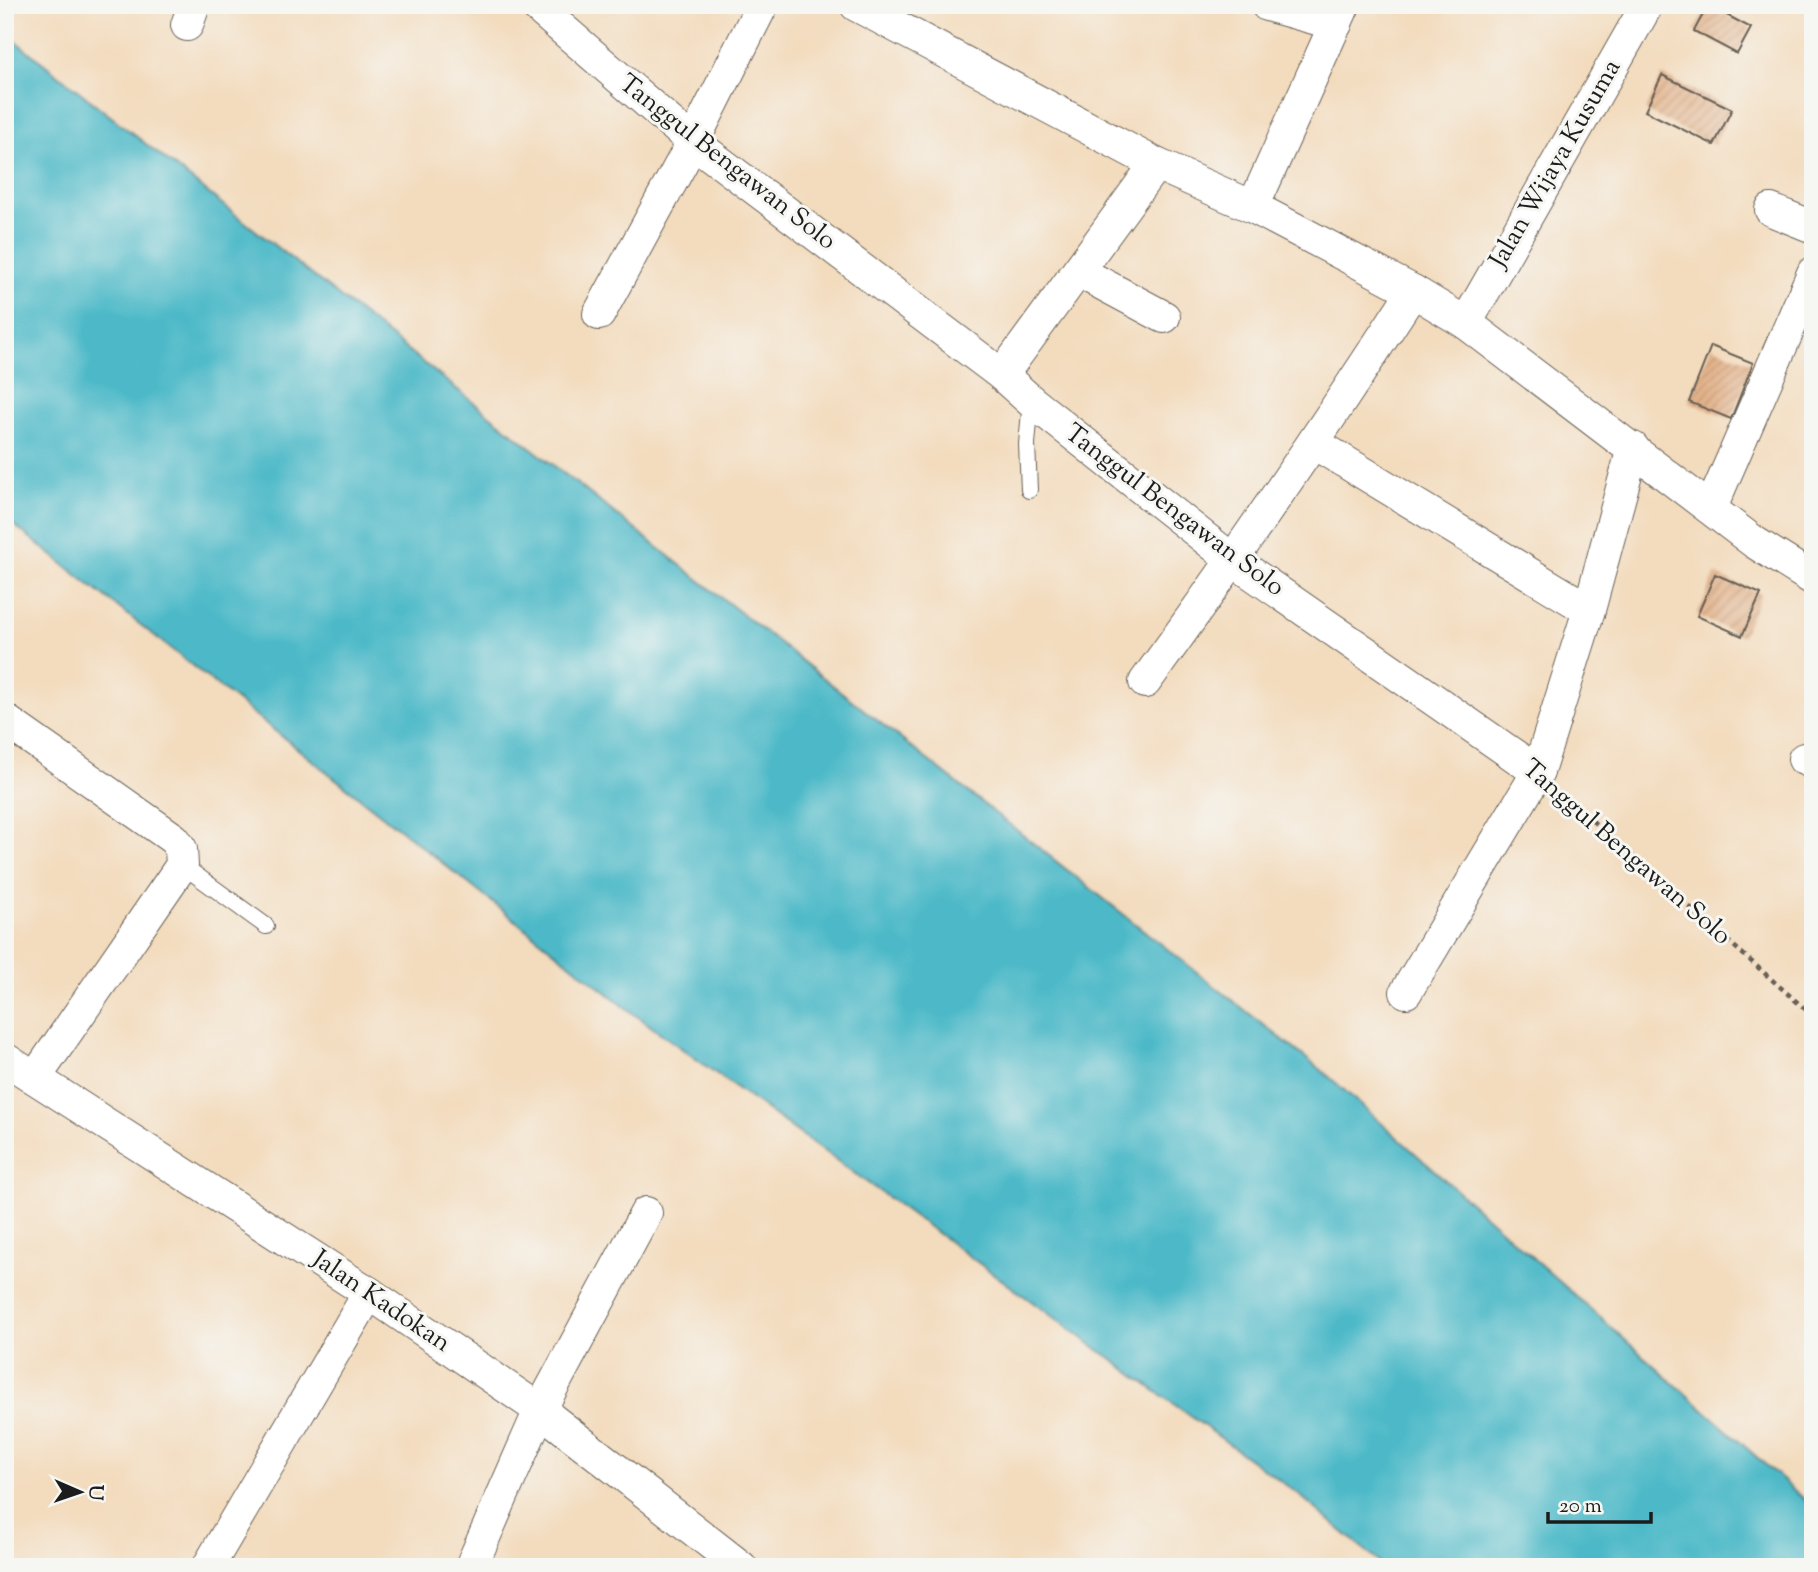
<svg xmlns="http://www.w3.org/2000/svg" width="1818" height="1572" viewBox="0 0 1818 1572" font-family="'Sorts Mill Goudy',serif">
<defs>
<pattern id="building-hatch" width="6" height="6" patternUnits="userSpaceOnUse" patternTransform="scale(1.75)"><rect width="6" height="6" fill="#e3b38b"/><path d="M-1 1l2-2M0 6l6-6M5 7l2-2" fill="none" stroke="#c29977"/></pattern>
</defs>
<rect width="100%" height="100%" fill="#f6f6f2"/>
<filter id="ink" filterUnits="userSpaceOnUse"><feTurbulence type="fractalNoise" baseFrequency=".0143" numOctaves="2"/><feDisplacementMap in="SourceGraphic" scale="14" xChannelSelector="R" yChannelSelector="G"/><feConvolveMatrix kernelMatrix="1 2 1 2 8 2 1 2 1" color-interpolation-filters="sRGB"/></filter>
<filter id="wash" filterUnits="userSpaceOnUse"><feTurbulence type="fractalNoise" baseFrequency=".00686" numOctaves="4" result="noise"/><feDisplacementMap in="SourceGraphic" scale="28" xChannelSelector="R" yChannelSelector="G"/><feGaussianBlur stdDeviation="1.57" result="paint"/><feColorMatrix in="noise" values="0 0 0 0 0 0 0 0 0 0 0 0 0 0 0 0 0 1.4 0 .05"/><feComposite in="paint" operator="in"/></filter>
<g filter="url(#wash)">
<rect width="100%" height="100%" fill="#f3dbbd"/>
<polygon fill="#4db9c8" stroke="#346a72" stroke-width="2" points="5,33 1326,1074 1813,1507 1813,1567 1385,1567 1297,1493 634,1014 5,518"/>
<g id="blocks">
<g fill="url(#building-hatch)">
<polygon points="1708,5 1751,28 1737,54 1694,31"/>
<polygon points="1662,75 1732,109 1714,145 1645,111"/>
<polygon points="1711,346 1753,363 1731,419 1689,402"/>
<polygon points="1715,574 1761,594 1742,636 1697,616"/>
</g>
</g>
</g>
<g filter="url(#ink)">
<use href="#blocks" fill-opacity="0" stroke="#675f54" stroke-width="2"/>
<g fill="none" stroke-linecap="round" stroke-linejoin="round">
<g stroke="#675f54" stroke-width="18">
<g id="service">
<polyline points="1029,490 1027,444 1031,401"/>
<polyline points="182,865 266,926"/>
</g>
</g>
<g stroke="#675f54" stroke-width="34">
<g id="minor">
<polyline points="535,5 693,142 1002,375 1031,401 1234,561 1538,772"/>
<polyline points="856,5 1156,164 1253,207 1413,291 1466,323 1754,542 1813,579"/>
<polyline points="1267,5 1336,24"/>
<polyline points="187,25 194,5"/>
<polyline points="1253,207 1344,5"/>
<polyline points="1771,210 1813,227"/>
<polyline points="1078,271 1164,317"/>
<polyline points="599,314 693,142 762,5"/>
<polyline points="1466,323 1647,5"/>
<polyline points="1002,375 1156,164"/>
<polyline points="1314,443 1589,610"/>
<polyline points="1711,508 1813,273"/>
<path d="M1145 682C1238 555 1327 424 1413 291"/>
<polyline points="5,720 174,839 181,849 182,865 35,1078"/>
<polyline points="1804,759 1813,763"/>
<polyline points="1406,992 1538,772 1589,610 1633,448"/>
<polyline points="5,1059 369,1293 540,1410 741,1567"/>
<polyline points="208,1567 369,1293"/>
<polyline points="471,1567 540,1410 646,1213"/>
</g>
</g>
<polyline stroke="#675f54" stroke-width="4.5" stroke-dasharray="5 5" stroke-linecap="butt" points="1562,794 1813,1016"/>
<use href="#service" stroke="#fff" stroke-width="16"/>
<use href="#minor" stroke="#fff" stroke-width="32"/>
</g>
</g>
<g text-anchor="middle" dominant-baseline="central" stroke-width="6" stroke-linejoin="round" paint-order="stroke">
<g font-size="26" fill="#1c1c1c" stroke="#f6f6f2">
<text transform="translate(727 163) rotate(38)">Tanggul Bengawan Solo</text>
<text transform="translate(1556 164) rotate(-60)">Jalan Wijaya Kusuma</text>
<text transform="translate(1174 511) rotate(37)">Tanggul Bengawan Solo</text>
<text transform="translate(1626 853) rotate(41)">Tanggul Bengawan Solo</text>
<text transform="translate(381 1302) rotate(34)">Jalan Kadokan</text>
</g>
</g>
<rect width="1818" height="1572" fill="none" stroke="#f6f6f2" stroke-width="28"/>
<g transform="translate(80 1492) rotate(92)" stroke="#f6f6f2" stroke-width="5" paint-order="stroke">
<path d="M0-5L12 26L0 18L-12 26Z" fill="#1c1c1c"/>
<text y="-10" font-size="19" font-weight="bold" text-anchor="middle" fill="#1c1c1c">U</text>
</g>
<path d="M1548 1512v10h103v-10" fill="none" stroke="#1c1c1c" stroke-width="3.5"/>
<text x="1559" y="1512" font-size="21" fill="#1c1c1c" stroke="#f6f6f2" stroke-width="5" paint-order="stroke">20 m</text>
</svg>
